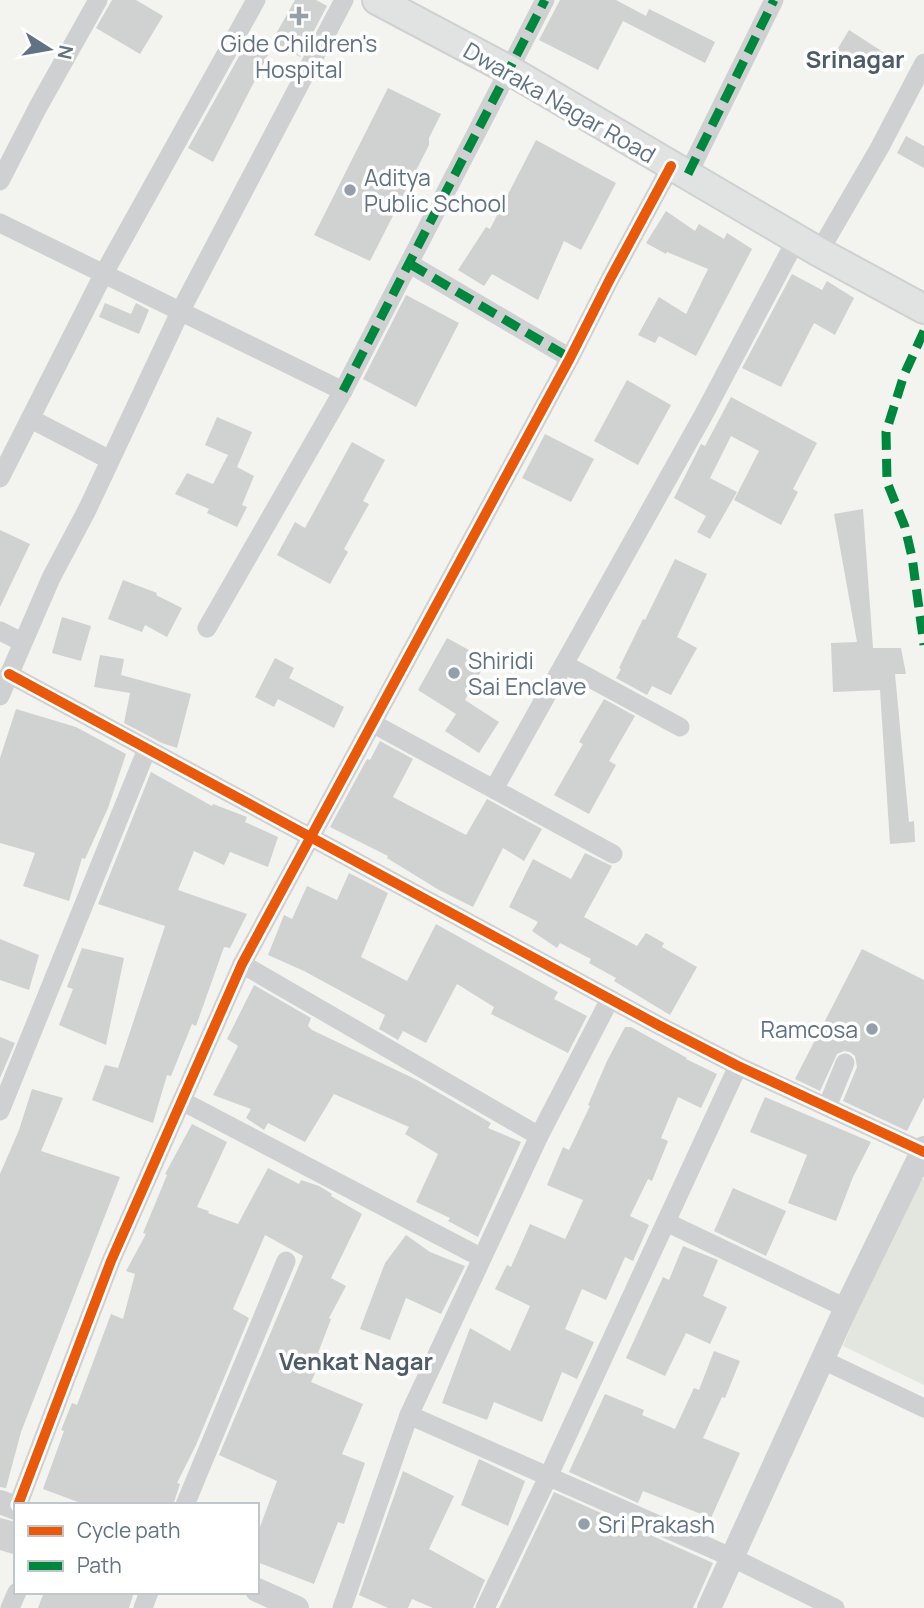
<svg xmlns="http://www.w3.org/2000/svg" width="924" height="1608" viewBox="0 0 924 1608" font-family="Manrope,sans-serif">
<rect width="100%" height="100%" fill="#f3f3f0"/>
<polygon fill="#e2e6de" points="921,1177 924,1180 924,1385 843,1346 871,1279"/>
<g fill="#d0d1d1">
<polygon points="112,0 136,0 163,16 140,54 96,28"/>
<polygon points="295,0 316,0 327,6 300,57 272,41"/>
<polygon points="560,0 616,0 646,16 649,9 715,42 705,63 623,21 598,70 539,40"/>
<polygon points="849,30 886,54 874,73 837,50"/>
<polygon points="247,42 268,55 213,162 188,148"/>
<polygon points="388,88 441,114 429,138 429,145 370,261 314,235"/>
<polygon points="906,136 924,146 924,168 897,153"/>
<polygon points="536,140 616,183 581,250 564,241 538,300 492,274 484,286 458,270 486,227 490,229"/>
<polygon points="666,211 695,231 699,224 724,239 727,233 752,249 696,356 659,336 655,343 638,335 659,297 686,314 708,269 667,252 666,254 646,243"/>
<polygon points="792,274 822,290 827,281 854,298 835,335 814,323 781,387 742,368"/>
<polygon points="406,295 459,323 416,407 363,379"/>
<polygon points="105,303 131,314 136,303 149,310 139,334 99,317"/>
<polygon points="627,380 671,405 638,465 594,441"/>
<polygon points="731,397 817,443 793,489 798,492 781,525 734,500 759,451 731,436 710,478 737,492 710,539 697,532 706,516 674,498 701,444 705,446"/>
<polygon points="217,417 252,432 237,467 254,476 242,505 247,507 237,527 207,513 209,509 175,494 187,473 213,484 228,455 205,445"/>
<polygon points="545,434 594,459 571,502 522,478"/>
<polygon points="352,442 385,460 363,501 369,504 344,549 348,552 330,584 277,555 295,522 305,528"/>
<polygon points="863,509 873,648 901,648 906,674 895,674 909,822 914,821 915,842 890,844 880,690 833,692 831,643 857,642 834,514"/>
<polygon points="0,530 30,544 0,607"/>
<polygon points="675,559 707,574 677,637 697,648 671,695 652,686 647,695 616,678 621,669 619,668 643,619 645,620"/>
<polygon points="123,580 157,593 156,595 182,608 167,637 145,625 142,632 108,619"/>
<polygon points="62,617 91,626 81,661 52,653"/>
<polygon points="447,638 487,660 465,700 499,722 479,753 445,731 456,714 418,690"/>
<polygon points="100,655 124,659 121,675 191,694 177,748 162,743 124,723 130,693 94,687"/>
<polygon points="275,658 294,668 289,678 344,707 334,728 278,699 274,707 255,697"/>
<polygon points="604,699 635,716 609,761 616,765 589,814 554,795 583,744 579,742"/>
<polygon points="16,709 76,727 126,754 108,808 85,859 82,858 69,901 23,886 35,853 0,843 0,758"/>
<polygon points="380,741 413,759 393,797 410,806 466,835 487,799 542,829 524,861 503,848 473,907 439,890 387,858 388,856 330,827 367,759 370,760"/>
<polygon points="151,772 212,806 213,804 247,817 245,822 278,837 268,867 230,852 224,865 194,851 178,890 247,914 230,948 224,947 196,1026 192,1024 171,1076 167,1075 153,1123 92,1100 105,1065 118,1068 165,926 98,904"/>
<polygon points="585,853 612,866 584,917 637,946 646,933 664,943 662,947 697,967 670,1015 614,981 616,978 589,963 591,959 560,943 557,948 532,931 538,922 509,907 533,859 571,879"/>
<polygon points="349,873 388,893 361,957 407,981 436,924 558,992 554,999 587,1016 568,1053 491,1014 494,1007 457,984 426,1043 403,1031 398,1040 379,1029 385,1015 304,971 268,955 284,915 292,919 307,886 337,900"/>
<polygon points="0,939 39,955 29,990 0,980"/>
<polygon points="82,948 124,958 106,1045 59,1025 73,989 67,987"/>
<polygon points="862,949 924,980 924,1097 907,1131 843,1101 857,1067 855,1056 850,1052 844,1051 837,1054 820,1091 795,1079"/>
<polygon points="254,985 311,1018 308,1026 312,1030 417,1080 491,1123 488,1128 521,1142 478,1237 448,1221 450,1218 416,1202 438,1154 405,1134 409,1127 334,1094 305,1142 268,1123 264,1130 246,1118 251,1109 213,1095 238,1046 227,1039"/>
<polygon points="625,1027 631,1027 687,1058 686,1059 717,1074 701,1108 678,1097 661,1138 668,1141 652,1181 648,1179 630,1216 649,1225 633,1261 625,1257 606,1300 582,1289 565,1329 594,1342 577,1379 562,1372 542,1422 494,1402 487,1420 442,1403 470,1328 510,1351 530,1306 495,1289 507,1265 511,1267 530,1224 565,1239 568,1233 583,1200 547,1185 563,1147 569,1150 590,1106 588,1105 607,1061"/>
<polygon points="0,1037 15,1043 0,1078"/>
<polygon points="32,1089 63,1098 41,1151 120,1177 21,1432 6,1488 0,1487 0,1174 19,1130"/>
<polygon points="765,1097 871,1142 853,1177 836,1221 788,1203 807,1155 750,1132"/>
<polygon points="192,1124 227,1142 197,1207 209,1211 208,1213 238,1224 268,1168 299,1184 301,1180 319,1186 332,1194 331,1196 362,1214 331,1278 346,1286 329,1318 331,1319 318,1353 323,1355 311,1382 363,1404 342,1454 365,1463 344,1524 338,1522 314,1584 257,1562 257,1535 277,1481 219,1455 303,1256 265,1235 233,1309 249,1318 196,1445 177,1483 180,1484 173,1505 86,1505 43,1489 64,1431 61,1430 72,1403 77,1405 111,1314 123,1319 135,1274 126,1271 146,1234 143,1233 167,1175 165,1174"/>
<polygon points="733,1188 786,1211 766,1256 714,1231"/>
<polygon points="406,1235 430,1252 465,1266 441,1314 406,1298 390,1340 360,1329 385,1263"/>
<polygon points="683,1246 718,1260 703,1296 727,1307 710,1344 686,1333 665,1376 626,1358 663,1277 669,1280"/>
<polygon points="714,1351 740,1361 725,1398 722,1397 703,1438 740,1453 711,1518 643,1491 638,1503 569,1472 605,1394 644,1410 642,1415 675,1429 694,1388 699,1390"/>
<polygon points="479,1459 525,1481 508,1526 461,1505"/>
<polygon points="403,1471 454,1496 429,1549 485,1580 473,1608 433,1608 412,1599 408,1608 388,1608 359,1595"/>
<polygon points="554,1492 713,1563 693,1608 499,1608"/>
<polygon points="0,1518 16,1522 16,1555 0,1550"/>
<polygon points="44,1592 134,1592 129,1608 38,1608"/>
</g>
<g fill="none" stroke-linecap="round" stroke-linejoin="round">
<g stroke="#cfd0d1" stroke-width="32">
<polyline id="secondary" points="377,0 509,70 819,252 924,309"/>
</g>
<g stroke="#cfd0d1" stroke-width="19">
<polyline points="688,174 774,0"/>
<polyline points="0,181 38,107 98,0"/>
<polyline points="0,223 343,391 207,628"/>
<polyline points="819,252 880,147 924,63"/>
<polyline points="410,264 570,358"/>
<polyline points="343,391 545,0"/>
<polyline points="31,419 110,460"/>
<polyline points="0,478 103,275 256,0"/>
<polyline points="0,631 22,642"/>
<polyline points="564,664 680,727"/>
<polyline points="9,674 660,1026 738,1066 924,1152"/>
<polyline points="0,696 51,578 87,510 181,310 344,0"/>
<polyline points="372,723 613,854"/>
<polyline points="494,789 704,414 797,238"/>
<polyline points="242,964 539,1136 409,1415"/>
<polyline points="182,1101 482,1258"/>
<polyline points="827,1107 845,1063"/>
<polyline points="0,1111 147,749"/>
<polyline points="539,1136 610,999"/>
<polyline points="666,1222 846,1308"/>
<polyline points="823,1360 924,1408"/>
<polyline points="18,1505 111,1261 242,964 570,358 610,279 671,166"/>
<polyline points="185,1505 286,1261"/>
<polyline points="10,1608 17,1592"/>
<polyline points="143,1608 149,1592"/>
<polyline points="342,1608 409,1415 733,1558 835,1608"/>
<polyline points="485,1608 548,1477 738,1066"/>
</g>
<g stroke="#cfd0d1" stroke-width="24">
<polyline points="0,1502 16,1508"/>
<polyline points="257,1590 297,1608"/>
<polyline points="709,1608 846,1308 924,1148"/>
</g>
<use href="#secondary" stroke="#e1e2e2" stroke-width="28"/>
<g stroke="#00873e" stroke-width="9" stroke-dasharray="18 9" stroke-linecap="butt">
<polyline points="688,174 774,0"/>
<polyline points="410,264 570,358"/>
<polyline points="924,331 904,375 886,432 887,482 905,527 912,557 924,645"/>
<polyline points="343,391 545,0"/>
</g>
<g stroke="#fff" stroke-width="15">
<g id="cycleway">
<polyline points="9,674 660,1026 738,1066 924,1152"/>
<polyline points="18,1505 111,1261 242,964 570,358 610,279 671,166"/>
</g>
</g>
<use href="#cycleway" stroke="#e8590c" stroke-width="10"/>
</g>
<g fill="#939fa9" stroke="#fff" stroke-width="2.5">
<path d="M295.5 5.5h7v7h7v7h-7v7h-7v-7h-7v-7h7z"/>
<circle cx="350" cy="190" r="7"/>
<circle cx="454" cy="673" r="7"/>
<circle cx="872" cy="1029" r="7"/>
<circle cx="584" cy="1524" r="7"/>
</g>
<g text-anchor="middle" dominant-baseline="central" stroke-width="7" stroke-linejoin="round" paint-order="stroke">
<g font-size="23" fill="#607283" stroke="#fff" text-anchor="start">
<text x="299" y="43" text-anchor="middle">Gide Children's<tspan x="299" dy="26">Hospital</tspan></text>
<text x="364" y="177">Aditya<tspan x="364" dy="26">Public School</tspan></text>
<text x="468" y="660">Shiridi<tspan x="468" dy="26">Sai Enclave</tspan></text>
<text x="858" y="1029" text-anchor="end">Ramcosa</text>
<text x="598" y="1524">Sri Prakash</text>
</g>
<g font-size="23" fill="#607283" stroke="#fff">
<text transform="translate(560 102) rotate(30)">Dwaraka Nagar Road</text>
</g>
<g font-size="24" font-weight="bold" fill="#4e5c68" stroke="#fff">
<text x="855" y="58">Srinagar</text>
<text x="356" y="1360">Venkat Nagar</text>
</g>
</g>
<rect x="14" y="1503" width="245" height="91" fill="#ffffff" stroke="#bfc7cd" stroke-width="2"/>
<rect x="28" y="1526" width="35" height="10" fill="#e8590c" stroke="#bfc7cd" stroke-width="2"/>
<text x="77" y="1538" font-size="21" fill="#607283">Cycle path</text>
<rect x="28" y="1561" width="35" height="10" fill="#00873e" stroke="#bfc7cd" stroke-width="2"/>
<text x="77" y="1573" font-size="21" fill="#607283">Path</text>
<g transform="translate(49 49) rotate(101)" stroke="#ffffff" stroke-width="5" paint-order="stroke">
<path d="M0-5L12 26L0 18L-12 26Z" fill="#607283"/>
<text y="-10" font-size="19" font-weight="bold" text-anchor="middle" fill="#607283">N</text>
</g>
</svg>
